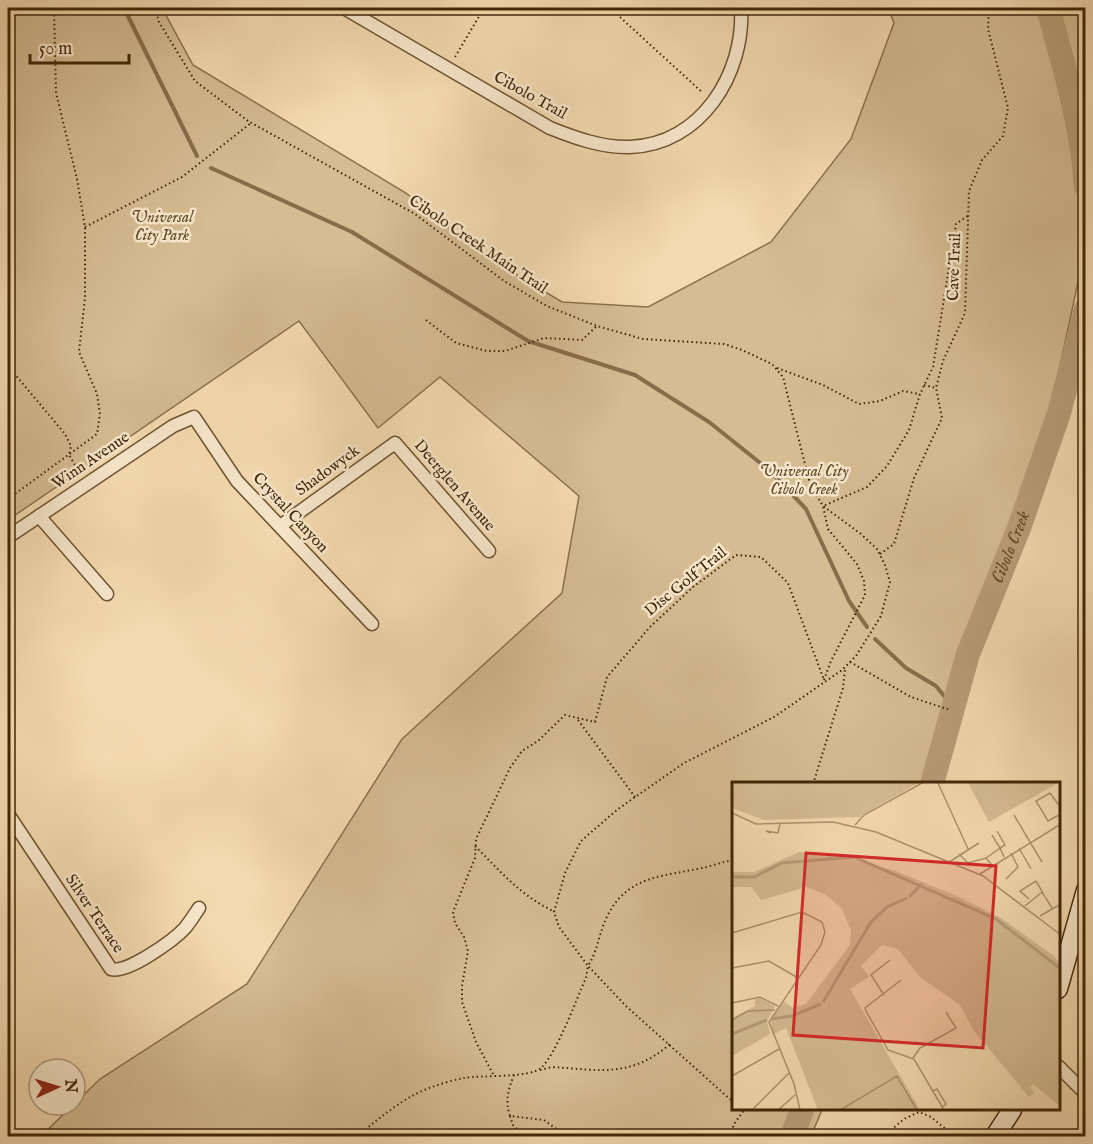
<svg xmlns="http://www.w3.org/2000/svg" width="1093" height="1144" viewBox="0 0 1093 1144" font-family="'IM FELL English',serif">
<rect width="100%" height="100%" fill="#f4dab0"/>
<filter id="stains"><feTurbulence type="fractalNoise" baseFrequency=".00333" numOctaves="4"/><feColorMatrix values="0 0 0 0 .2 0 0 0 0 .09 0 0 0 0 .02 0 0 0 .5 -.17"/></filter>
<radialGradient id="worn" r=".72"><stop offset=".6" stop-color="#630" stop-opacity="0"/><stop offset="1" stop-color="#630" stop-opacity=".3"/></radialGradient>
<polygon fill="#d5bc93" stroke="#8a724d" stroke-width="1.5" points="8,8 162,8 193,65 406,193 476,250 562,302 648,307 771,242 851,139 894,23 888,8 1085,8 1085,249 1022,545 954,708 935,784 733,784 733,1110 822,1110 811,1136 41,1136 100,1079 247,984 402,739 562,593 579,496 440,377 378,428 299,321 8,520"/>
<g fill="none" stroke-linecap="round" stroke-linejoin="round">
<g stroke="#876e4a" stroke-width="4">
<polyline points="124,8 197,156"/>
<polyline points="211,168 352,232 528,341 635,375 709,422 769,470 806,509 849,601 867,627"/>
<polyline points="875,639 906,668 936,686 954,708"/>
</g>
<g stroke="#b79d77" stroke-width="24">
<path d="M1048 8C1064 67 1082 125 1086 186"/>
<path id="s1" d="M932 784 968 654 1019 528 1059 413 1086 309"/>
<polyline points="792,1136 802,1110"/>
</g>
<g stroke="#6d5431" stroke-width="15">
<g id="minor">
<path d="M344 8 550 128C575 138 603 148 630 147 701 145 745 73 741 8"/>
<polyline points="39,516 107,594"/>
<polyline points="280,526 395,443 489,551"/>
<polyline points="8,537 173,426 194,417 237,481 372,624"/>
<path d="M8 814 111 969C127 974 174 940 185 928 190 922 195 914 199 908"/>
<polyline points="1058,1066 1086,1094"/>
</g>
</g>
<g stroke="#402707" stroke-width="21">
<g id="secondary">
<polyline points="1058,989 1086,890"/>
<polyline points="995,1136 1012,1110"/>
</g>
</g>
<g stroke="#402707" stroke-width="2" stroke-dasharray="1.5 3" stroke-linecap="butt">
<path d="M155 8 159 22 195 81 248 121 415 214 504 281 547 306 597 326 643 339 724 344 742 350 772 364 783 377 810 484 823 506 861 534 877 549 885 565 890 582 881 616 856 656 842 670 774 717 684 763 618 809 581 841 565 873 554 912 559 927 588 966 586 978C575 1002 558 1051 541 1068 529 1078 482 1075 464 1078 453 1080 440 1084 429 1088 401 1099 380 1118 357 1136"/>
<polyline points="610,8 703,93"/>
<polyline points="455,57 484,8"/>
<polyline points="85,227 182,177 251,123"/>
<polyline points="426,320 456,343 487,351 505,351 544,338 582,340 597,326"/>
<polyline points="8,366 65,434 71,446 69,455 81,475"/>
<polyline points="777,368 823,385 859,404 880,401 903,391 920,394"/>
<polyline points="924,385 936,388"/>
<polyline points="8,499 97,434 100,414 97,394 79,352 85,298 85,227 77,179 56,93 54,8"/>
<polyline points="880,554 894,544 914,478 942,418 936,388 943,361 965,313 969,191 982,160 1003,136 1008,108 988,29 989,8"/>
<polyline points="850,662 911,697 950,710"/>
<polyline points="824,680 831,661 865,595 864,581 857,564 828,529 823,506 867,487 887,466 909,430 920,394 933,367 956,224 969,215"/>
<polyline points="578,720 635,797"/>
<polyline points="813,784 843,688 845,669"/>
<path d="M475 846C500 871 520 895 553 911"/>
<path d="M733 860C722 862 712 866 702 868 666 876 631 875 610 911 599 929 599 949 588 966L626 1006 733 1102"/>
<path d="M540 1070 552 1067C600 1070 631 1078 670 1044"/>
<polyline points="493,1074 476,1042 462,1002 462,986 468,951 464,937 455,923 453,912 475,858 476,839 510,768 522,751 538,741 565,715 595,722 607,677 650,627 693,587 736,555 761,557 788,583 824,680"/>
<path d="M514 1075C508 1090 505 1101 510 1116L544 1120 566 1136"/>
<polyline points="510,1116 513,1125 524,1136"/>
<polyline points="730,1136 734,1124 744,1110"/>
<polyline points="884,1136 904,1119 919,1112 931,1117 954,1136"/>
</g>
<use href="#minor" stroke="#f8e7cc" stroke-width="12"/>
<use href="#secondary" stroke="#f8e7cc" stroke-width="18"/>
</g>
<g text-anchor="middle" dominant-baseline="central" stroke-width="5" stroke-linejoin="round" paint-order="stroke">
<g font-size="16" fill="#402707" stroke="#f8e7cc">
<text transform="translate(530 96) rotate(29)">Cibolo Trail</text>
<text transform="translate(478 245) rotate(34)">Cibolo Creek Main Trail</text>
<text transform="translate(955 267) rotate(-88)">Cave Trail</text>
<text transform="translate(91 461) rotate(-34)">Winn Avenue</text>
<text transform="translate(328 471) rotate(-36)">Shadowyck</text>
<text transform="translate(454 486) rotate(49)">Deerglen Avenue</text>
<text transform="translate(290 513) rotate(47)">Crystal Canyon</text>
<text transform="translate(686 582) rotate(-39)">Disc Golf Trail</text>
<text transform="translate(94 914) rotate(56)">Silver Terrace</text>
</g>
<g font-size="16" font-style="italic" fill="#654c2a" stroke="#f8e7cc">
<text x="162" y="218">Universal<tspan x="162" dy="18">City Park</tspan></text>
<text x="804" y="472">Universal City<tspan x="804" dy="18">Cibolo Creek</tspan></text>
</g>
<g font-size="18" font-style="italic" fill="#644a29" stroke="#f8e7cc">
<text stroke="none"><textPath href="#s1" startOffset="250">Cibolo Creek</textPath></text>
</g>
</g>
<g transform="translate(732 782)">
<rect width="328" height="328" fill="#f4dab0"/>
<path d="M0 1H186L127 35 32 38 0 26ZM236 1H326L257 40ZM67 70 110 74 164 89 227 115 269 136 323 175 328 182V324L301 302 298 305 302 311 297 315 242 249 228 223 188 195 166 167 150 163 129 184 137 195 118 207 188 328H86L54 246 40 253 39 236 51 219 61 226 74 222 118 163 119 149 110 127 94 113 75 105 29 118 19 105H0V90H22ZM28 216 43 224 35 239 38 252 0 274V236L23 224V217Z" fill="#d5bc93"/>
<path fill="none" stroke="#b79d77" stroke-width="3" d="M0 95H22L50 81 122 75 264 137 329 187M177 115 190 102M91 220 139 140 155 125 175 116M40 237 60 234 89 222M0 252 35 238"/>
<path fill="none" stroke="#ac926c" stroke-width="1.5" d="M206 1 236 67M329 26 318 11 304 19 316 39 329 32M0 31 24 42 101 40 144 50 251 94 329 153M282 33 298 60M123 43 132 33 190 1M265 49 273 63 268 66 272 75M39 51 34 49 46 51 48 42M298 60 310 80M287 66 299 87M227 72 236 81 254 76 259 82M254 76 268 66 260 53M217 80 247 61M248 92 329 42M274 97 286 85 279 71M297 117 288 109 304 99 311 111M293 124 310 110 320 126M308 134 329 122M0 151 70 130 90 140 93 150 89 163 37 240 62 302 68 328M0 186 37 179 66 196M169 198 133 226 134 229 156 268 182 277 212 328M152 213 139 193 158 178M0 221 28 215 46 224M0 238 16 229 43 228M181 276 188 266 224 246 214 230M0 294 47 267M201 309 205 307 214 322 210 325M20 328 57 291M46 328 63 313M108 328 165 294 185 328"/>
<path fill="#d62828" fill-opacity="0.15" stroke="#d62828" stroke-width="3" d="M74 71 264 84 251 266 61 253Z"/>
<rect width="328" height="328" fill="none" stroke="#402707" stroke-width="3"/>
</g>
<rect width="1093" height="1144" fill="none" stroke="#f4dab0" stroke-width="30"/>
<rect x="9" y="9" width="1075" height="1126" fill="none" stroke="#402707" stroke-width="3"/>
<rect x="15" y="15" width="1063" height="1114" fill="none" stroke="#402707" stroke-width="1.5"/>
<g transform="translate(57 1087) rotate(86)"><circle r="28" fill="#f8e7cc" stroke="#ae9a7d" stroke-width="1.5"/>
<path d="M0-4.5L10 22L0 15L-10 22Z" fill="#8f2418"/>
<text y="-9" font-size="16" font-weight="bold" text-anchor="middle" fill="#402707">N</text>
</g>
<path d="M30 54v9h99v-9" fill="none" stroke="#402707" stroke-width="3"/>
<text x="39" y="54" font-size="18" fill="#402707" stroke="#f8e7cc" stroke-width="4.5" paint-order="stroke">50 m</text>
<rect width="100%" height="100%" filter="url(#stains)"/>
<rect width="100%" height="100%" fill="url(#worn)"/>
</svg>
